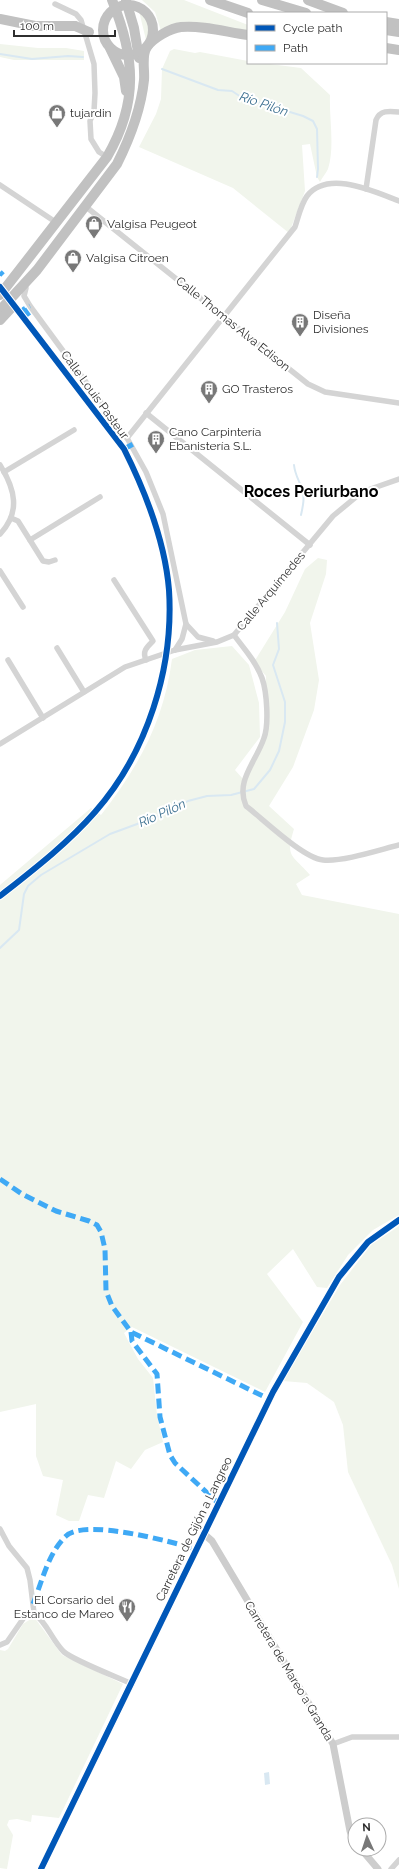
<svg xmlns="http://www.w3.org/2000/svg" width="399" height="1869" viewBox="0 0 399 1869" font-family="Raleway,sans-serif">
<rect width="100%" height="100%" fill="#fff"/>
<g fill="#f1f5ec">
<polygon points="142,0 184,0 248,25 248,30 161,31 155,12"/>
<path d="M139 11C150 18 152 29 146 40Z"/>
<polygon points="0,44 38,48 66,48 84,51 84,60 14,60 0,57"/>
<path d="M174 49 195 53 200 52 248 61V63H262L301 68 330 95C329 118 335 147 328 169 326 173 322 178 320 182L317 177 310 144 302 145 305 191 289 233 233 188 139 147 156 114 161 99 162 69 170 51Z"/>
<path d="M318 558 327 560 326 574 310 623 319 680 314 710 293 767 269 806 294 829C285 858 292 854 310 875L296 884 302 895 399 914V1215L373 1230 348 1255 327 1288 317 1287 293 1249 267 1274 303 1322 265 1392 132 1327 124 1333 138 1359 153 1378 157 1415 163 1442 145 1450 131 1469 116 1461 104 1498 88 1495 79 1521H69L56 1515 63 1480 43 1476 36 1456V1404L0 1412V885L91 808 101 815C139 766 164 721 172 659L195 650 232 646 249 665 259 703 260 737 235 770 243 779 264 739 266 676 254 662 285 612 305 569Z"/>
<polygon points="399,1226 399,1589 392,1565 348,1472 343,1425 334,1402 307,1383 283,1381 340,1285 371,1245"/>
<polygon points="34,1617 62,1655 123,1684 59,1818 32,1815 31,1822 17,1819 9,1820 7,1825 13,1835 7,1869 0,1868 0,1650 5,1651 8,1649 23,1624"/>
</g>
<polygon fill="#d9e8f2" points="269,1772 270,1784 265,1785 264,1773"/>
<g fill="none" stroke-linecap="round" stroke-linejoin="round">
<g stroke="#d9e8f2" stroke-width="2">
<polyline points="0,54 32,59 68,56 83,57"/>
<polyline points="162,69 218,90 232,91 241,97 303,116 313,121 317,129 318,169 317,177"/>
<path d="M294 465C295 475 299 480 302 489 305 497 303 506 301 515"/>
<polyline points="0,948 19,930 24,894 28,886 41,875 110,834 167,813 188,801 207,796 231,795 254,789 270,770 279,751 285,722 285,702 273,665 279,649 277,623"/>
</g>
<g stroke="#d4d4d4" stroke-width="5.5">
<polyline points="55,4 76,14 81,20 94,64 95,93 94,111 90,121 91,139 99,152 107,157"/>
<polyline points="0,185 57,223"/>
<path d="M366 189 376 120C380 110 389 111 399 112"/>
<polyline points="85,206 308,384 325,392 399,403"/>
<polyline points="26,288 24,296 30,306 127,438 146,472 163,514 186,624 198,637 213,641"/>
<polyline points="146,413 310,545"/>
<path d="M127 438 295 227C298 218 301 204 307 196 328 169 375 192 399 201"/>
<path d="M0 465C15 489 21 512 0 534"/>
<polyline points="4,472 74,430"/>
<polyline points="11,518 18,521 43,561 49,562 55,560"/>
<polyline points="30,540 100,497"/>
<polyline points="0,571 23,607"/>
<path d="M114 580 153 641C147 647 142 651 146 660"/>
<path d="M234 635C244 649 256 661 262 678 267 692 269 725 264 738 256 762 235 781 246 806 263 819 303 858 323 860 343 862 379 850 399 845"/>
<polyline points="57,648 84,692"/>
<polyline points="175,650 182,639 186,624"/>
<polyline points="8,660 43,718"/>
<polyline points="0,744 125,667 175,650 217,642 234,635 333,516 362,492 399,479"/>
<polyline points="0,1529 9,1546 27,1568 30,1580 34,1613"/>
<path d="M34 1613C47 1623 52 1640 64 1652 75 1661 117 1677 132 1684"/>
<polyline points="0,1645 7,1642 25,1616 34,1613"/>
<polyline points="333,1744 352,1737 399,1737"/>
<polyline points="391,1869 399,1860"/>
</g>
<g stroke="#cdcdcd" stroke-width="7">
<polyline points="204,1534 212,1541 333,1744 350,1831 355,1842"/>
<polyline points="361,1849 378,1869"/>
<polyline points="41,1869 273,1392 339,1277 368,1242 399,1220"/>
</g>
<g stroke="#c1c1c1" stroke-width="10">
<polyline points="210,0 248,13"/>
<polyline points="262,0 306,13"/>
<polyline points="308,0 343,13"/>
<polyline points="126,1 134,28 139,58"/>
<circle cx="128" cy="30" r="25"/>
<polyline points="0,19 35,26 75,26"/>
<polyline points="386,22 399,24"/>
<polyline points="386,30 399,32"/>
<polyline points="110,48 124,77 126,91"/>
<polyline points="386,48 399,50"/>
<path d="M0 295 107 157C139 102 135 57 112 0"/>
<path d="M0 310 37 270 117 164C130 138 141 109 144 80 145 70 141 55 147 47 153 38 171 28 181 27 203 25 226 32 248 35"/>
<polyline points="0,320 12,307"/>
</g>
<polyline stroke="#c1c1c1" stroke-width="10" points="75,26 89,32"/>
<g stroke="#3fa9f5" stroke-width="5" stroke-dasharray="10 5" stroke-linecap="butt">
<polyline points="0,272 3,275"/>
<polyline points="29,316 24,309 30,306"/>
<polyline points="124,449 135,443"/>
<polyline points="0,1179 22,1194 56,1211 89,1221 97,1225 101,1232 105,1249 106,1291 112,1306 131,1332 269,1399"/>
<polyline points="131,1332 132,1341 157,1374 160,1417 170,1455 175,1463 218,1503"/>
<path d="M33 1604C42 1582 48 1553 66 1536 85 1518 172 1542 196 1549"/>
</g>
<g stroke="#fff" stroke-width="8">
<g id="cycleway">
<path d="M0 287 124 449C146 493 165 541 169 590 174 668 147 753 95 812 67 844 33 870 0 896"/>
<polyline points="41,1869 273,1392 339,1277 368,1242 399,1220"/>
</g>
</g>
<use href="#cycleway" stroke="#0057b8" stroke-width="6"/>
</g>
<defs>
<g id="shop-pin" transform="scale(0.9)"><path d="M0 17L-7.5 6A9.5 9.5 0 1 1 7.5 6Z" fill="#787878" stroke="#fff"/><path d="M-5-2.5h2.3a2.7 3.5 0 0 1 5.4 0H5L5.5 6h-11ZM-1.5-2.5h3a1.5 2.3 0 0 0-3 0Z" fill="#fff"/></g>
<g id="building-pin" transform="scale(0.9)"><path d="M0 17L-7.5 6A9.5 9.5 0 1 1 7.5 6Z" fill="#787878" stroke="#fff"/><path d="M-4-6H4V6H1V3H-1V6H-4ZM-2.5-4.3h1.7v1.8h-1.7ZM.8-4.3h1.7v1.8H.8ZM-2.5-1h1.7V.8h-1.7ZM.8-1h1.7V.8H.8Z" fill="#fff"/></g>
<g id="restaurant-pin" transform="scale(0.9)"><path d="M0 17L-7.5 6A9.5 9.5 0 1 1 7.5 6Z" fill="#787878" stroke="#fff"/><path d="M-5-6h1v4h1v-4h1v4h1v-4h1v5L-1.5 .5V6h-2V.5L-5-1ZM5-6V6H3V1.5H1.5Q1.5-4 5-6Z" fill="#fff"/></g>
</defs>
<g fill-rule="evenodd">
<use href="#shop-pin" x="57" y="113"/>
<use href="#shop-pin" x="94" y="224"/>
<use href="#shop-pin" x="73" y="258"/>
<use href="#building-pin" x="300" y="322"/>
<use href="#building-pin" x="209" y="389"/>
<use href="#building-pin" x="156" y="439"/>
<use href="#restaurant-pin" x="127" y="1607"/>
</g>
<g text-anchor="middle" dominant-baseline="central" stroke-width="4" stroke-linejoin="round" paint-order="stroke">
<g font-size="12" fill="#2f2f2f" stroke="#fff" text-anchor="start">
<text x="70" y="113">tujardin</text>
<text x="107" y="224">Valgisa Peugeot</text>
<text x="86" y="258">Valgisa Citroen</text>
<text x="313" y="315">Diseña<tspan x="313" dy="14">Divisiones</tspan></text>
<text x="222" y="389">GO Trasteros</text>
<text x="169" y="432">Cano Carpintería<tspan x="169" dy="14">Ebanistería S.L.</tspan></text>
<text x="114" y="1600" text-anchor="end">El Corsario del<tspan x="114" dy="14">Estanco de Mareo</tspan></text>
</g>
<g font-size="12" fill="#2f2f2f" stroke="#fff">
<text transform="translate(233 324) rotate(39)">Calle Thomas Alva Edison</text>
<text transform="translate(95 395) rotate(54)">Calle Louis Pasteur</text>
<text transform="translate(271 591) rotate(-50)">Calle Arquímedes</text>
<text transform="translate(194 1529) rotate(-64)">Carretera de Gijón a Langreo</text>
<text transform="translate(289 1671) rotate(59)">Carretera de Mareo a Granda</text>
</g>
<g font-size="13" font-style="italic" fill="#3d7091" stroke="#fff">
<text transform="translate(264 104) rotate(19)">Río Pilón</text>
<text transform="translate(162 813) rotate(-24)">Río Pilón</text>
</g>
<g font-size="16" font-weight="bold" fill="#000" stroke="#fff">
<text x="311" y="491">Roces Periurbano</text>
</g>
</g>
<rect x="247" y="12" width="140" height="52" fill="#ffffff" stroke="#acacac"/>
<rect x="255" y="25" width="20" height="6" fill="#0057b8" stroke="#acacac"/>
<text x="283" y="32" font-size="12" fill="#2f2f2f">Cycle path</text>
<rect x="255" y="45" width="20" height="6" fill="#3fa9f5" stroke="#acacac"/>
<text x="283" y="52" font-size="12" fill="#2f2f2f">Path</text>
<g transform="translate(367 1837) rotate(357)"><circle r="19" fill="#ffffff" stroke="#acacac"/>
<path d="M0-3L7 15L0 10L-7 15Z" fill="#787878"/>
<text y="-6" font-size="11" font-weight="bold" text-anchor="middle" fill="#2f2f2f">N</text>
</g>
<path d="M14 30v6h101v-6" fill="none" stroke="#2f2f2f" stroke-width="2"/>
<text x="20" y="30" font-size="12" fill="#2f2f2f" stroke="#ffffff" stroke-width="3" paint-order="stroke">100 m</text>
</svg>
